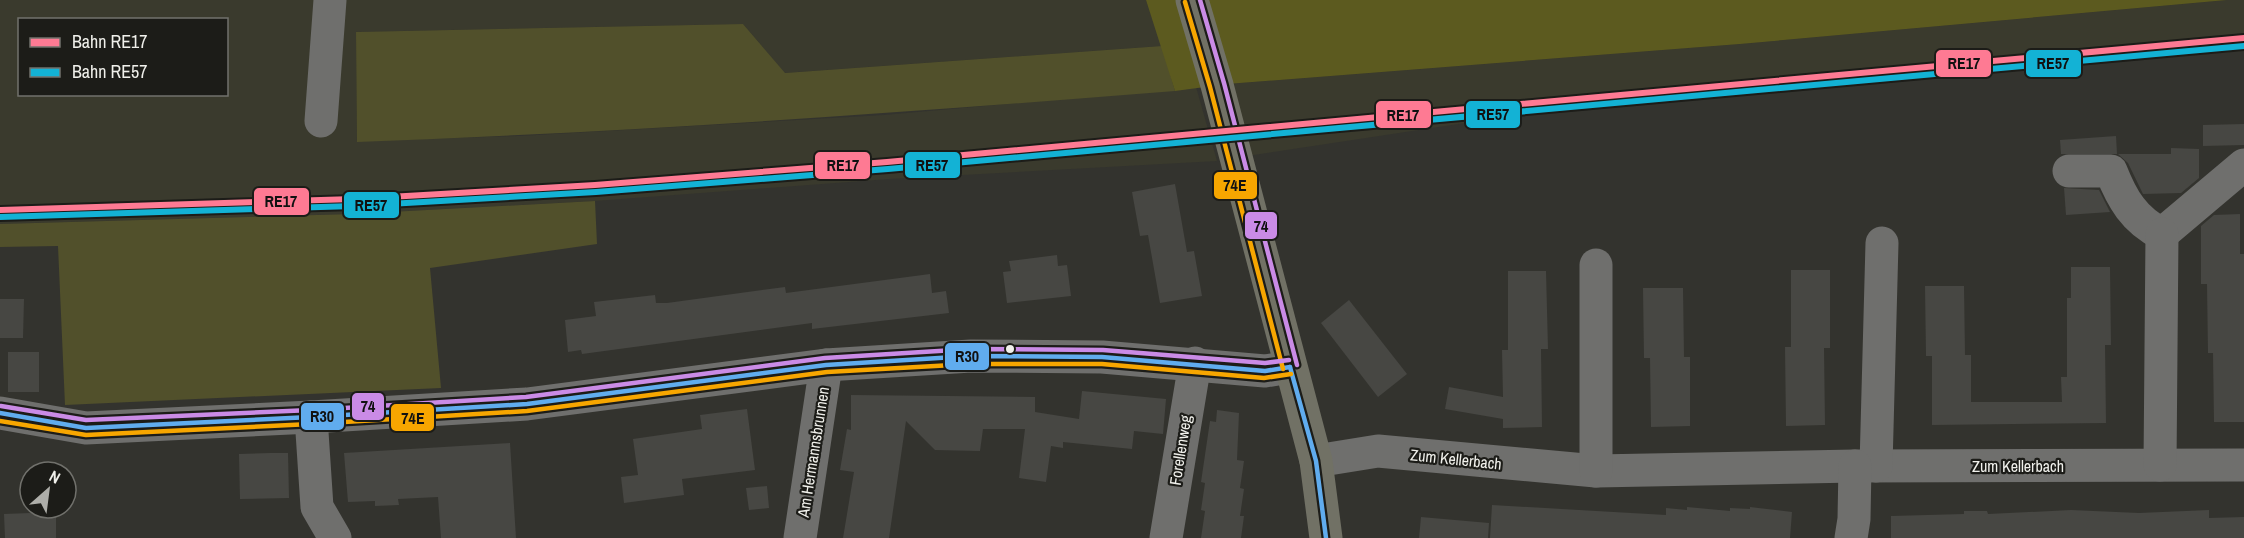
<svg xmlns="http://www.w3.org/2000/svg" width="2244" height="538" viewBox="0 0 2244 538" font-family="'Archivo Narrow',sans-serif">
<rect width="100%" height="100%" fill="#33332e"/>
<g fill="#3a3a2d" fill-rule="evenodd">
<path d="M0 0H1146L1162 46 784 73 743 24 356 32 357 141 519 136 884 115 1196 87 1217 161 889 179 595 201 353 214 0 224ZM20 20H226V94H20Z"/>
<polygon points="2227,0 2244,0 2244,51 1550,110 1247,156 1227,84 1740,44"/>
</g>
<g fill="#51502b">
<path d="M743 24 785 73 1162 46 1175 91C903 113 630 132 357 142L356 32Z"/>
<polygon points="595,201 597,244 430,268 441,388 65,405 58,246 0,247 0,224 353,214"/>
</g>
<polygon fill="#5c5a1f" points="1146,0 2227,0 1740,44 1227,84 1175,91"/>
<g fill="#474743">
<polygon points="2244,124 2244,145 2203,146 2203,125"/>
<polygon points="2116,136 2117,154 2061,154 2060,140"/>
<polygon points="2171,148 2199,149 2199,178 2181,193 2143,194 2128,163 2118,154 2171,154"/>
<polygon points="1175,184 1187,252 1194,251 1202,296 1160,303 1148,235 1140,236 1132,192"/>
<polygon points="2064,188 2099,190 2110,212 2066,215"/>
<polygon points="2240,214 2240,254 2244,254 2244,422 2214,422 2213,353 2208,353 2207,284 2201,284 2201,226 2214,215"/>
<polygon points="1057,255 1058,266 1067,265 1071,296 1007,303 1003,272 1011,271 1009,261"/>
<polygon points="2071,267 2110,267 2111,345 2105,345 2106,423 1932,425 1932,356 1926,356 1925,286 1964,286 1965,355 1971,355 1971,402 2062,402 2061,377 2067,377 2067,298 2071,298"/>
<polygon points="1791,270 1830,270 1830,348 1824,348 1825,425 1786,426 1785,347 1791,347"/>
<polygon points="1508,271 1546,271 1548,349 1541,349 1542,427 1503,428 1503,419 1445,409 1449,387 1503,397 1502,350 1508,350"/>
<polygon points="930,274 932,293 946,291 949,313 812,329 812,323 582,354 581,350 568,352 565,320 596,316 594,302 655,295 656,303 667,303 785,287 786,293"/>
<polygon points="1643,288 1683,288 1684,357 1690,357 1690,426 1651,427 1650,358 1644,358"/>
<polygon points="0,299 24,299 23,338 0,338"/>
<polygon points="1349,300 1407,374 1378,397 1321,323"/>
<rect x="8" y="352" width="31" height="40"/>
<polygon points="1082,391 1166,399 1163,434 1134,431 1132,449 1063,442 1063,448 1051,446 1046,482 1019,478 1025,429 983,429 980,451 935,450 906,421 889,538 843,538 854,472 840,470 847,429 851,430 851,395 1035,397 1035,412 1079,419"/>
<polygon points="747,409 755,470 682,479 684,495 624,503 621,477 638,475 633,439 702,429 700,415"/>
<polygon points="1217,410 1239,413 1237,460 1244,461 1240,488 1244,489 1240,516 1244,516 1241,538 1201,538 1205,511 1201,510 1205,483 1201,482 1210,421 1216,422"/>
<polygon points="510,443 516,538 441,538 438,497 398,499 399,505 375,506 375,501 348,502 344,453"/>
<polygon points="271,453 288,453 289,498 240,499 239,454"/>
<polygon points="767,486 769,508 749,510 746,488"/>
<polygon points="1492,505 1666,515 1666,508 1687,510 1687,507 1730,511 1730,508 1750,509 1750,507 1792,512 1790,538 1490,538"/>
<polygon points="2071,510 2139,513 2209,510 2209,518 2244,517 2244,538 1891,538 1891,516 1964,514 1964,511 1987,511 1988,514"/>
<polygon points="56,512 56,538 5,538 4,514"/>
<polygon points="1421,517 1489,523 1488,538 1419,538"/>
</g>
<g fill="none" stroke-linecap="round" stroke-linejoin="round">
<g stroke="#6f6f6d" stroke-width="33">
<polyline points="321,121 330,0"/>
<path d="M2069 171H2111C2122 199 2134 220 2162 234L2244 165"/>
<polyline points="0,413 86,428 311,417 527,404 826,365 971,356 1102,357 1265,371 1290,367"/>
<polyline points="311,417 317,507 335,538"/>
<polyline points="1316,461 1378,451 1596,471 1855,466 2244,465"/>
<polyline points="2160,465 2162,234"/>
<polyline points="1876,466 1882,243"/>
<polyline points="1596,471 1596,265"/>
<polyline points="800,538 826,365"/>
<polyline points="1166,538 1195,363"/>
<polyline points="1851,538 1854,519 1855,466"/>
</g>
<polyline stroke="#717165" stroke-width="33" points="1192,0 1217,85 1316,461 1326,538"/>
<g stroke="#1c1c18" stroke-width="9">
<g id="bus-1">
<polyline points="1290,367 1316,461 1326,538"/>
<polyline points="0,413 86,428 311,417 527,404 826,365 971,356 1102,357 1265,371 1290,367"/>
</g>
</g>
<g stroke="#1c1c18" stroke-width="9">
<g id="bus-2">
<polyline points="1185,2 1210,87 1283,369"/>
<polyline points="0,421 86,435 311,424 527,411 827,372 971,364 1102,364 1264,378 1291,374"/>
</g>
</g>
<g stroke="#1c1c18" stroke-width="9">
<g id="bus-3">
<polyline points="1200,0 1224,83 1297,365"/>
<polyline points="1,406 86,420 311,410 526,397 825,358 971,349 1103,350 1265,363 1289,360"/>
</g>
</g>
<use href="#bus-1" stroke="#60acee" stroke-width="4.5"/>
<use href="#bus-2" stroke="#f7a600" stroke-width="4.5"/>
<use href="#bus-3" stroke="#ca8be6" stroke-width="4.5"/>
<g stroke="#1c1c18" stroke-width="10">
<polyline id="rail-1" points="0,210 354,199 595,185 887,162 2244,38"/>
</g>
<g stroke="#1c1c18" stroke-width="10">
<polyline id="rail-2" points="0,217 354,206 596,192 888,169 2244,46"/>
</g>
<use href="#rail-1" stroke="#fe7a93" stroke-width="6"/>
<use href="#rail-2" stroke="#13b2d5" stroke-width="6"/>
</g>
<circle fill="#f0f0eb" stroke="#1c1c18" stroke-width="2" cx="1010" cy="349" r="5"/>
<g text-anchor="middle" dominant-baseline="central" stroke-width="4.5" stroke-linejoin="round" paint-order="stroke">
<g font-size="16" fill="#f0f0eb" stroke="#1c1c18">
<text transform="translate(1180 450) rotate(-81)">Forellenweg</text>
<text transform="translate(813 452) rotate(-81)">Am Hermannsbrunnen</text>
<text transform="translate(1456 459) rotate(6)">Zum Kellerbach</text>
<text x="2018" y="466">Zum Kellerbach</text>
</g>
</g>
<g stroke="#1c1c18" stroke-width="2">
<rect x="2025" y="49" width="57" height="29" rx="6" fill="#13b2d5"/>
<rect x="1935" y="49" width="57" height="29" rx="6" fill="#fe7a93"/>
<rect x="1465" y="100" width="56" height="29" rx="6" fill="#13b2d5"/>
<rect x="1375" y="100" width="57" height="29" rx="6" fill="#fe7a93"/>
<rect x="904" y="151" width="57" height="28" rx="6" fill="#13b2d5"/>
<rect x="814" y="151" width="57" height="29" rx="6" fill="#fe7a93"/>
<rect x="1213" y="171" width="45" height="29" rx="6" fill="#f7a600"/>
<rect x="253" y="187" width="57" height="29" rx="6" fill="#fe7a93"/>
<rect x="343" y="191" width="57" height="28" rx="6" fill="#13b2d5"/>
<rect x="1244" y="211" width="34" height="29" rx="6" fill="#ca8be6"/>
<rect x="944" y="342" width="46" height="29" rx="6" fill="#60acee"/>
<rect x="351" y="392" width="34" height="29" rx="6" fill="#ca8be6"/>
<rect x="300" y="402" width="45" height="29" rx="6" fill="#60acee"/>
<rect x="390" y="403" width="45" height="29" rx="6" fill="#f7a600"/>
</g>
<g font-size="16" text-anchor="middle" font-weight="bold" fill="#111">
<text x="2053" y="69">RE57</text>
<text x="1964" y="69">RE17</text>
<text x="1493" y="120">RE57</text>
<text x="1403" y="121">RE17</text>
<text x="932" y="171">RE57</text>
<text x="843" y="171">RE17</text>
<text x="1235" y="191">74E</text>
<text x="281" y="207">RE17</text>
<text x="371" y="211">RE57</text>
<text x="1261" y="232">74</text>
<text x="967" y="362">R30</text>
<text x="368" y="412">74</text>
<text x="322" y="422">R30</text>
<text x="413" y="424">74E</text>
</g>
<rect x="18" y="18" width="210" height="78" fill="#1c1c18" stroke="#71716c" stroke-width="1.5"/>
<rect x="30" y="38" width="30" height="9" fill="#fe7a93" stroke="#71716c" stroke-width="1.5"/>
<text x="72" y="48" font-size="18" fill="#f0f0eb">Bahn RE17</text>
<rect x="30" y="68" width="30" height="9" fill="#13b2d5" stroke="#71716c" stroke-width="1.5"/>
<text x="72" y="78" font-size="18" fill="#f0f0eb">Bahn RE57</text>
<g transform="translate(48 490) rotate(28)"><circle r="28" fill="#1c1c18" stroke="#71716c" stroke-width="1.5"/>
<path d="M0-4.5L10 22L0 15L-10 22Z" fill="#aeaea9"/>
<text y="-9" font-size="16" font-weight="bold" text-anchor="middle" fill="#f0f0eb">N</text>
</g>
</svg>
